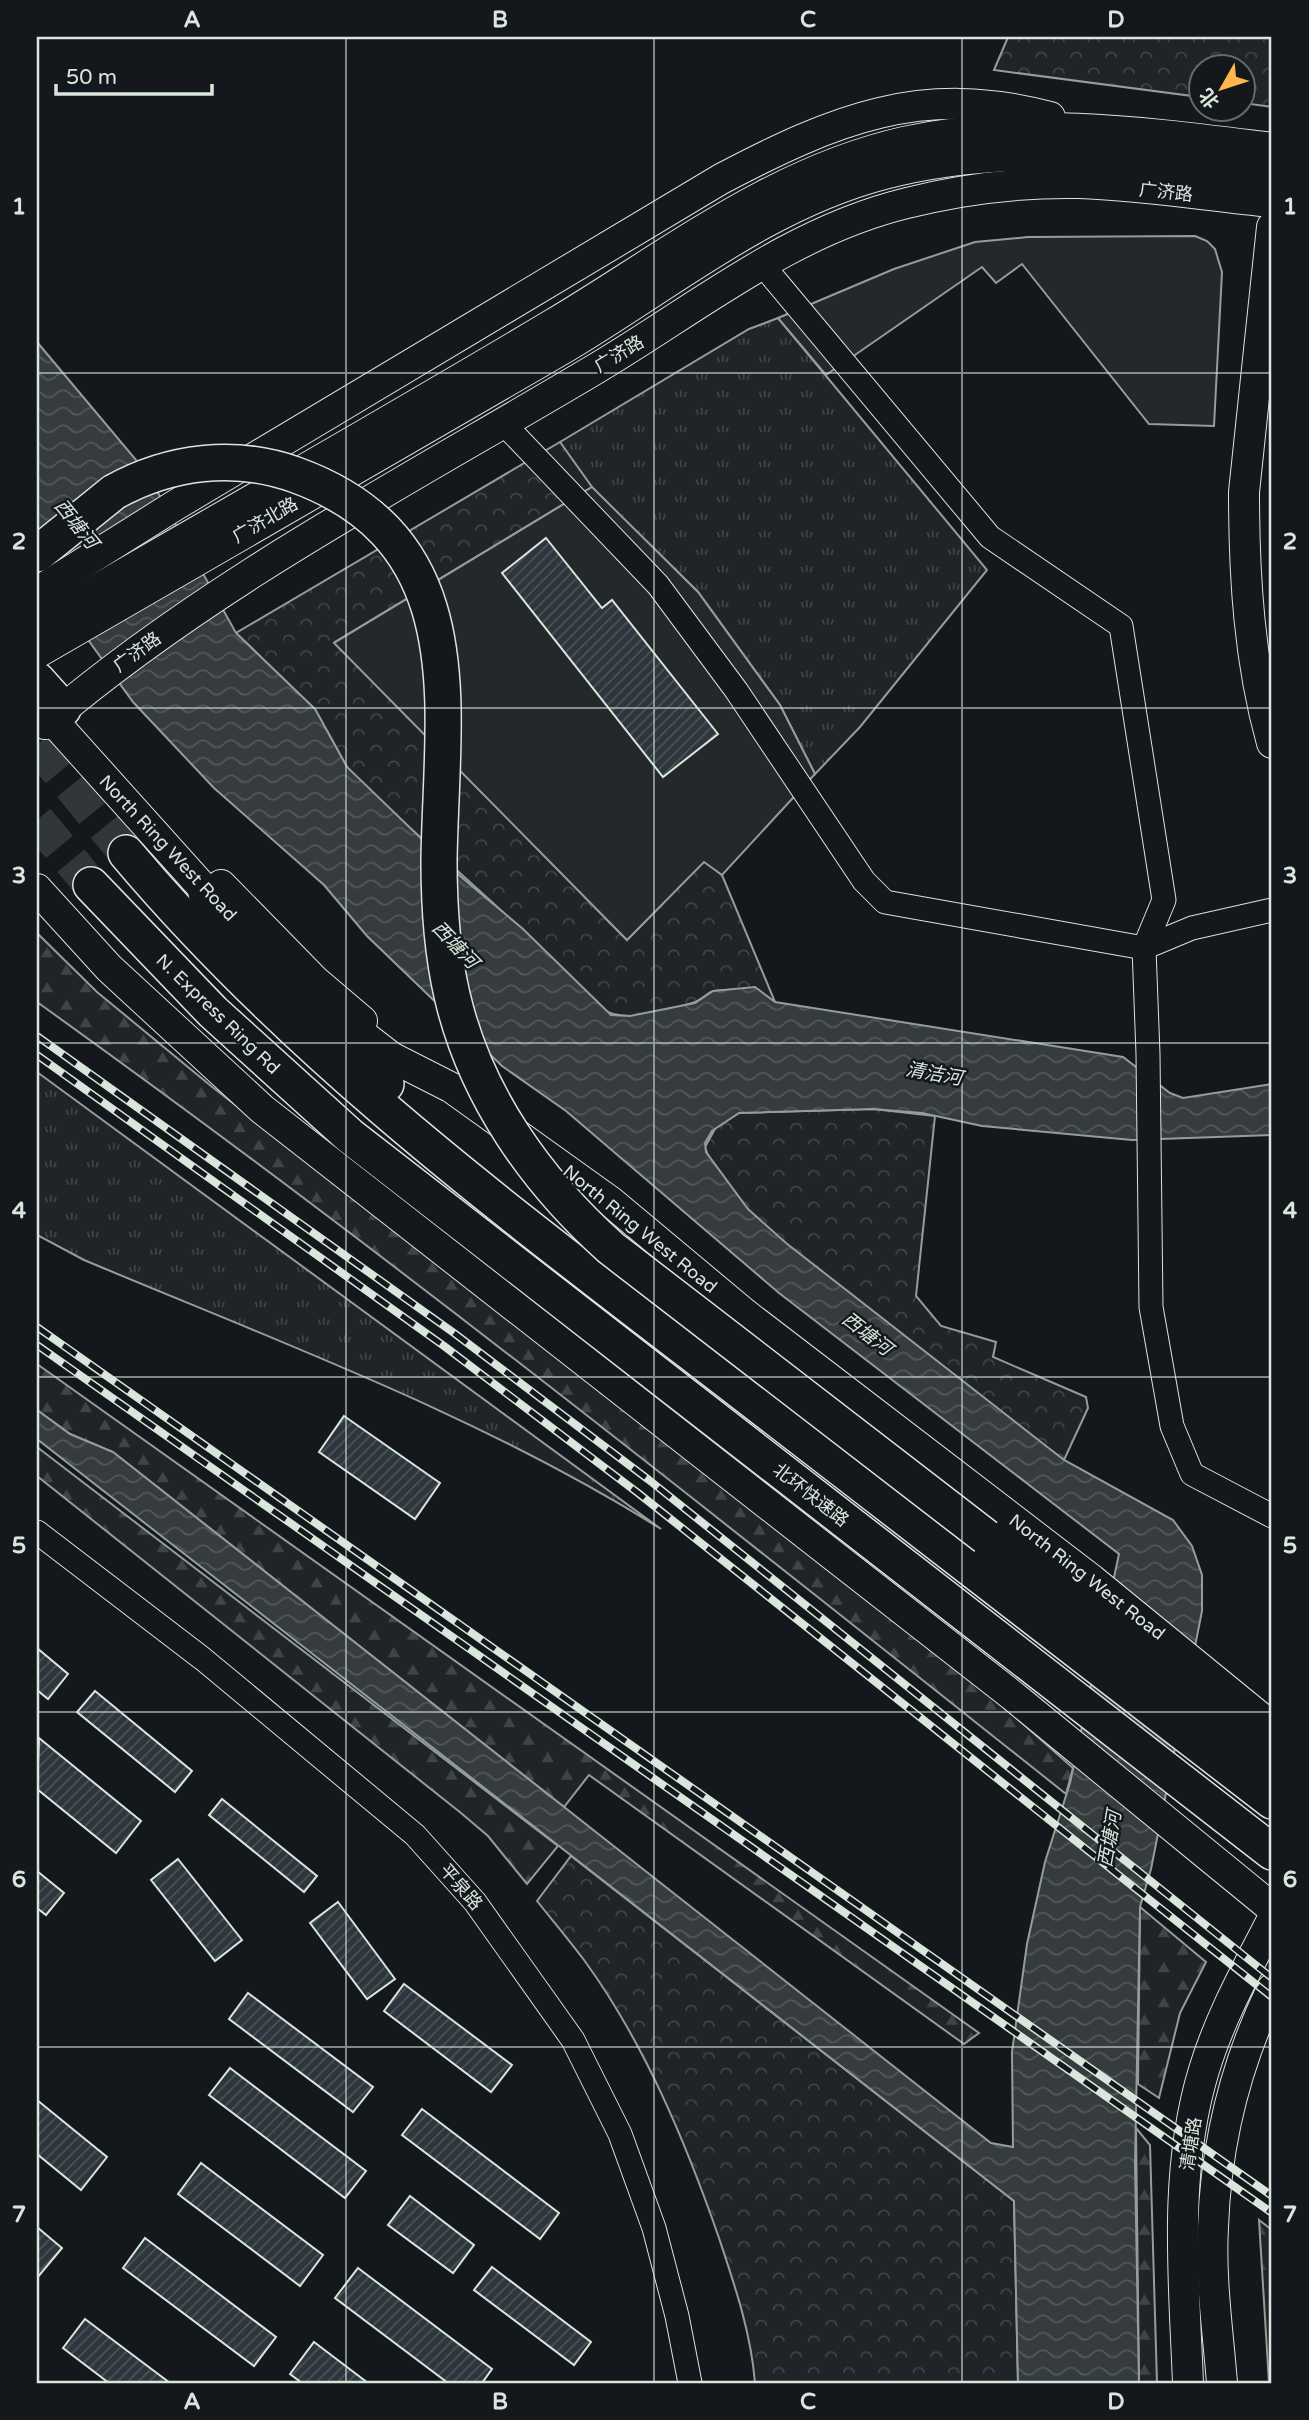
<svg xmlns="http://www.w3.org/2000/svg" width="1309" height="2420" viewBox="0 0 1309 2420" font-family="'Varela Round','Noto Sans SC',sans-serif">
<defs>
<pattern id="grass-tufts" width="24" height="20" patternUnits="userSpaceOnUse" patternTransform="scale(1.75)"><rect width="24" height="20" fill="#202428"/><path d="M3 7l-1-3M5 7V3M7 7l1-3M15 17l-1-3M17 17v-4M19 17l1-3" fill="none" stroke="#404447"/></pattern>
<pattern id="forest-firs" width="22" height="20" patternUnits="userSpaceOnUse" patternTransform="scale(1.75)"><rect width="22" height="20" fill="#202428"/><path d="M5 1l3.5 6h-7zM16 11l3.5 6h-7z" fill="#404447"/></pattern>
<pattern id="park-crowns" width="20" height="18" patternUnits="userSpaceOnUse" patternTransform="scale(1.75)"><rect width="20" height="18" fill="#202428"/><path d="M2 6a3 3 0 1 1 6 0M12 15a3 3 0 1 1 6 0" fill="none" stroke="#404447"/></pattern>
<pattern id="water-waves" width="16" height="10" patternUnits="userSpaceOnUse" patternTransform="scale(1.75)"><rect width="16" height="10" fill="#363b3e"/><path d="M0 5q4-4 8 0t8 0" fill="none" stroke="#525759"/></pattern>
<pattern id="building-hatch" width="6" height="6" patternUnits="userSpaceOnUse" patternTransform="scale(1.75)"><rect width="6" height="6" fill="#2c363c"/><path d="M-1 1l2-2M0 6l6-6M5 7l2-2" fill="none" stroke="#4a5358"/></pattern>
</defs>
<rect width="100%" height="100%" fill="#14181c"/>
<g fill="url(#grass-tufts)" stroke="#939e99" stroke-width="2">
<polygon points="778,318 987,570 860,727 815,774 780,705 698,592 583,479 560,442 749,329"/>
<path d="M37 1072 661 1529C481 1416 279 1342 84 1260L37 1235Z"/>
</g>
<g fill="url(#forest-firs)" stroke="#939e99" stroke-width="2">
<path d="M37 933 97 992 211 1086 978 1684 1073 1768 1066 1794C727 1525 389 1254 37 1002Z"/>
<polygon points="37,1364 979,2033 964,2044 589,1775 564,1807 113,1452 70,1434 37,1410"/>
<polygon points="37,1447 558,1846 527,1884 488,1836 461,1813 37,1476"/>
<polygon points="1140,1907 1206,1962 1180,2013 1159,2098 1138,2084"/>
<polygon points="1136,2128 1150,2145 1157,2383 1139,2383"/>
<polygon points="1259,2220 1272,2230 1272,2383 1269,2383"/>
</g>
<g fill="url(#park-crowns)" stroke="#939e99" stroke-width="2">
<polygon points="1008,37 1272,37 1272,107 1243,103 1242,66 1200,66 1200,97 994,70"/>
<path d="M560 442 592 487 335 642 627 940 704 861 722 875 775 1002C764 995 724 987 711 992 705 995 700 1001 692 1003 667 1011 625 1024 602 1009 525 927 438 856 357 779L347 767 315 709 236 633Z"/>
<path d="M873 1109 935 1116 916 1296 941 1326 996 1342 993 1357 1086 1397 1088 1408 1064 1460C1000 1413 937 1363 874 1313 827 1276 722 1206 705 1147L716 1127 739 1113Z"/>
<path d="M571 1856 1014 2201 1018 2383H755C751 2333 735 2286 719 2238 686 2143 644 2042 584 1960 569 1940 553 1921 537 1901Z"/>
</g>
<g fill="#24282b" stroke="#939e99" stroke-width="2">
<polygon points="1195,236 1207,241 1215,249 1222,272 1214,426 1149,424 1022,264 996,283 982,267 826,375 778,318 894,269 975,242 1028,237"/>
<polygon points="592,487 698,592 780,705 815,774 722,875 704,862 627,940 334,643"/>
</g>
<polygon fill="url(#water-waves)" stroke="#939e99" stroke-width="2" points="37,342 147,473 236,633 315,709 347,767 460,876 523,929 611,1015 630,1016 695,1003 713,991 755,987 775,1002 1123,1057 1170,1093 1183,1098 1272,1084 1272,1135 1132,1140 982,1126 922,1113 873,1109 739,1113 712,1131 705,1143 706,1152 748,1209 786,1243 1064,1460 1173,1520 1192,1546 1202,1575 1202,1611 1151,1869 1140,1907 1135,2164 1139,2383 1018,2383 1014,2201 37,1439 37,1410 70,1434 113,1452 991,2143 1013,2147 1012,2052 1027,1944 1045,1862 1070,1783 1119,1554 779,1293 566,1111 502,1066 367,936 324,885 214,788 133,702 37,569"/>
<g fill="url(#building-hatch)" stroke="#d8e6dc" stroke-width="2">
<polygon points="546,538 602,608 612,600 718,734 663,777 502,573"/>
<polygon points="344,1416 440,1483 415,1519 319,1452"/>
<polygon points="37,1648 68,1674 48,1699 37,1690"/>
<polygon points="95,1691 192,1771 175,1792 77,1712"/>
<polygon points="39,1738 141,1821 116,1853 37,1789"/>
<polygon points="222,1799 317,1876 304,1892 209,1815"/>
<polygon points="178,1859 242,1940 215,1961 151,1880"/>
<polygon points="37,1871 64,1893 46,1915 37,1908"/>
<polygon points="338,1902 395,1979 367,1999 310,1923"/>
<polygon points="404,1984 512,2065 491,2092 384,2011"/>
<polygon points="248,1993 373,2087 353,2112 229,2019"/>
<polygon points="230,2068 366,2171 345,2198 209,2095"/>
<polygon points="37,2100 107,2157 81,2190 37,2154"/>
<polygon points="422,2109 559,2213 540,2239 402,2135"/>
<polygon points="201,2163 323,2255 300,2286 178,2194"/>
<polygon points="410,2196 474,2245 453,2273 388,2225"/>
<polygon points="37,2227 62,2248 37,2278"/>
<polygon points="145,2238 276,2337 254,2366 123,2268"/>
<polygon points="492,2267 591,2342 574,2365 474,2290"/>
<polygon points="358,2268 492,2369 482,2383 448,2383 335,2298"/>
<polygon points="85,2319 170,2383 109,2383 63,2348"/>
<polygon points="314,2342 368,2383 302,2383 290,2374"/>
</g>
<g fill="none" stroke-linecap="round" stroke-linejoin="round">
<g stroke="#313739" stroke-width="35" stroke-dasharray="35 18" stroke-linecap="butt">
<polyline points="37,745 126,853"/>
<polyline points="37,820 91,885"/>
</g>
<g stroke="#d8e6dc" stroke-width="25">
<g id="minor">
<polyline points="761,263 990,537 1121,626 1164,900 1144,948 1148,1054 1151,1307 1172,1426 1192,1474 1272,1516"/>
<polyline points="504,424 658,585 736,690 864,881 885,902 1144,948 1192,928 1272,910"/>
<polyline points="37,1532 203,1659 415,1835 475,1902 573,2040 620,2134 654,2228 677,2316 690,2383"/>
</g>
</g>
<g stroke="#d8e6dc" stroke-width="32">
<g id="major">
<path d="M1272 227 1244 492C1244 576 1249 661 1272 743"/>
<path d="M37 592 174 506 721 179C835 119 922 83 1050 117"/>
<path d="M37 624C209 524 382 426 553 324 667 256 772 172 904 142 1025 115 1150 133 1272 148"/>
<path d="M37 653C213 551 390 450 566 347 669 286 765 205 884 174 1012 140 1143 160 1272 174"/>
<polyline points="37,703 222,909"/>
<path d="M45 724C210 583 411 479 597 368 699 307 791 231 907 203 963 189 1022 182 1079 183 1143 185 1208 196 1272 202"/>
<polyline points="221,885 315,981 362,1021"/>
<polyline points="37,889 109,968 262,1109 1013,1696 1272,1908"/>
<polyline points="338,1016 391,1057 452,1088 611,1202 745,1314 1092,1580 1272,1727"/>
<path d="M1188 2383C1184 2280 1173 2171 1204 2070 1220 2017 1247 1969 1272 1920"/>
<path d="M1222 2383C1218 2332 1210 2278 1213 2227 1216 2143 1235 2065 1272 1989"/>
</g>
</g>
<g stroke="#d8e6dc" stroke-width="38">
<g id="highway">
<polyline points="37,554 114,492"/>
<polyline points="37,680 63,709"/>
<path d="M126 853C289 1047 492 1200 691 1353 885 1502 1079 1652 1272 1801"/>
<polyline points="91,885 213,1012 350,1136 1272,1852"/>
<polyline points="206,893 307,1004 386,1084"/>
<polyline points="986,1537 1272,1760"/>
</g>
</g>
<use href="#minor" stroke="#14181c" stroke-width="23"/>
<use href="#major" stroke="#14181c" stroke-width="30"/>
<use href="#highway" stroke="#14181c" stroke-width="35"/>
<g stroke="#d8e6dc" stroke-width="8">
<g id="rail">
<polyline points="37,1036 454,1333 649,1480 1272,1978"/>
<polyline points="37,1055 444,1346 638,1493 1272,1997"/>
<polyline points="37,1327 1272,2196"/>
<polyline points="37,1345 1272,2213"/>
</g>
</g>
<use href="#rail" stroke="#14181c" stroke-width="5" stroke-dasharray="16" stroke-linecap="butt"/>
<g stroke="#d8e6dc" stroke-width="38" stroke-linecap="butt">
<path id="highway-bridge" d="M114 492C170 461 235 453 296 475 477 541 441 709 439 861 439 905 442 952 452 995 475 1095 536 1181 611 1248L986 1537"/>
</g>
<use href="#highway-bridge" stroke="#14181c" stroke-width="35"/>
</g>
<path fill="none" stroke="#d8e6dc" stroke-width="2" stroke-opacity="0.55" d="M346 37V2383M654 37V2383M962 37V2383M37 373H1272M37 708H1272M37 1043H1272M37 1377H1272M37 1712H1272M37 2047H1272"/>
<g text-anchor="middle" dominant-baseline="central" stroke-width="5" stroke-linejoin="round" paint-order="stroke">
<g font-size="18" fill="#d8e6dc" stroke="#14181c">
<text transform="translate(1166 192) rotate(6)">广济路</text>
<text transform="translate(619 354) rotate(-31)">广济路</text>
<text transform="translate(265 520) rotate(-30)">广济北路</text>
<text transform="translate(137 652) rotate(-36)">广济路</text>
<text transform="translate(168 848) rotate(47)">North Ring West Road</text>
<text transform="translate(218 1014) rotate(44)">N. Express Ring Rd</text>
<text transform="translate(640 1229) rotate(39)">North Ring West Road</text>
<text transform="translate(811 1495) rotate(38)">北环快速路</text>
<text transform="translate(1087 1577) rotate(38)">North Ring West Road</text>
<text transform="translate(461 1887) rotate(49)">平泉路</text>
<text transform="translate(1191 2144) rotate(-81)">清塘路</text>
</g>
<g font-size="19" font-style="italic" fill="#d8e6dc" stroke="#14181c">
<text transform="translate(76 524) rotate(51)">西塘河</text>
<text transform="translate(455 945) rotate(46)">西塘河</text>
<text transform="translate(934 1074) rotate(10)">清洁河</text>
<text transform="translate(867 1334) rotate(38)">西塘河</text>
<text transform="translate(1110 1839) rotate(-80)">西塘河</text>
</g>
</g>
<rect width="1309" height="2420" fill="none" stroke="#14181c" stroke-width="77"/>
<g transform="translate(1222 88) rotate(231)"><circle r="33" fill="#14181c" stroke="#626a69" stroke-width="2"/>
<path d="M0-5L12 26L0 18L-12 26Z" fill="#ffb74d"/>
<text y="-10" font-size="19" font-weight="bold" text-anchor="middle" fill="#d8e6dc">北</text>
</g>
<path d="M56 84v10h156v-10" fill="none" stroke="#d8e6dc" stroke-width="3.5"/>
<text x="66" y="84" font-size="21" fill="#d8e6dc" stroke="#14181c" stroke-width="5" paint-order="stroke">50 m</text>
<rect x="38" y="38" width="1232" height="2344" fill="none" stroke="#d8e6dc" stroke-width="2.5"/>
<g font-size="23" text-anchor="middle" font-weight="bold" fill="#d8e6dc">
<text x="192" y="27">A</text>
<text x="500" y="27">B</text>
<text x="808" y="27">C</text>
<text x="1116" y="27">D</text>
<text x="19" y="214">1</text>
<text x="1290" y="214">1</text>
<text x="19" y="549">2</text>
<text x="1290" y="549">2</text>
<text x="19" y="883">3</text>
<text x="1290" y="883">3</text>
<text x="19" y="1218">4</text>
<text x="1290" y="1218">4</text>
<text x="19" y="1553">5</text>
<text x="1290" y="1553">5</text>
<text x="19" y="1887">6</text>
<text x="1290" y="1887">6</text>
<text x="19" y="2222">7</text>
<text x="1290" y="2222">7</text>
<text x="192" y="2409">A</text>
<text x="500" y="2409">B</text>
<text x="808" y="2409">C</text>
<text x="1116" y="2409">D</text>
</g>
</svg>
